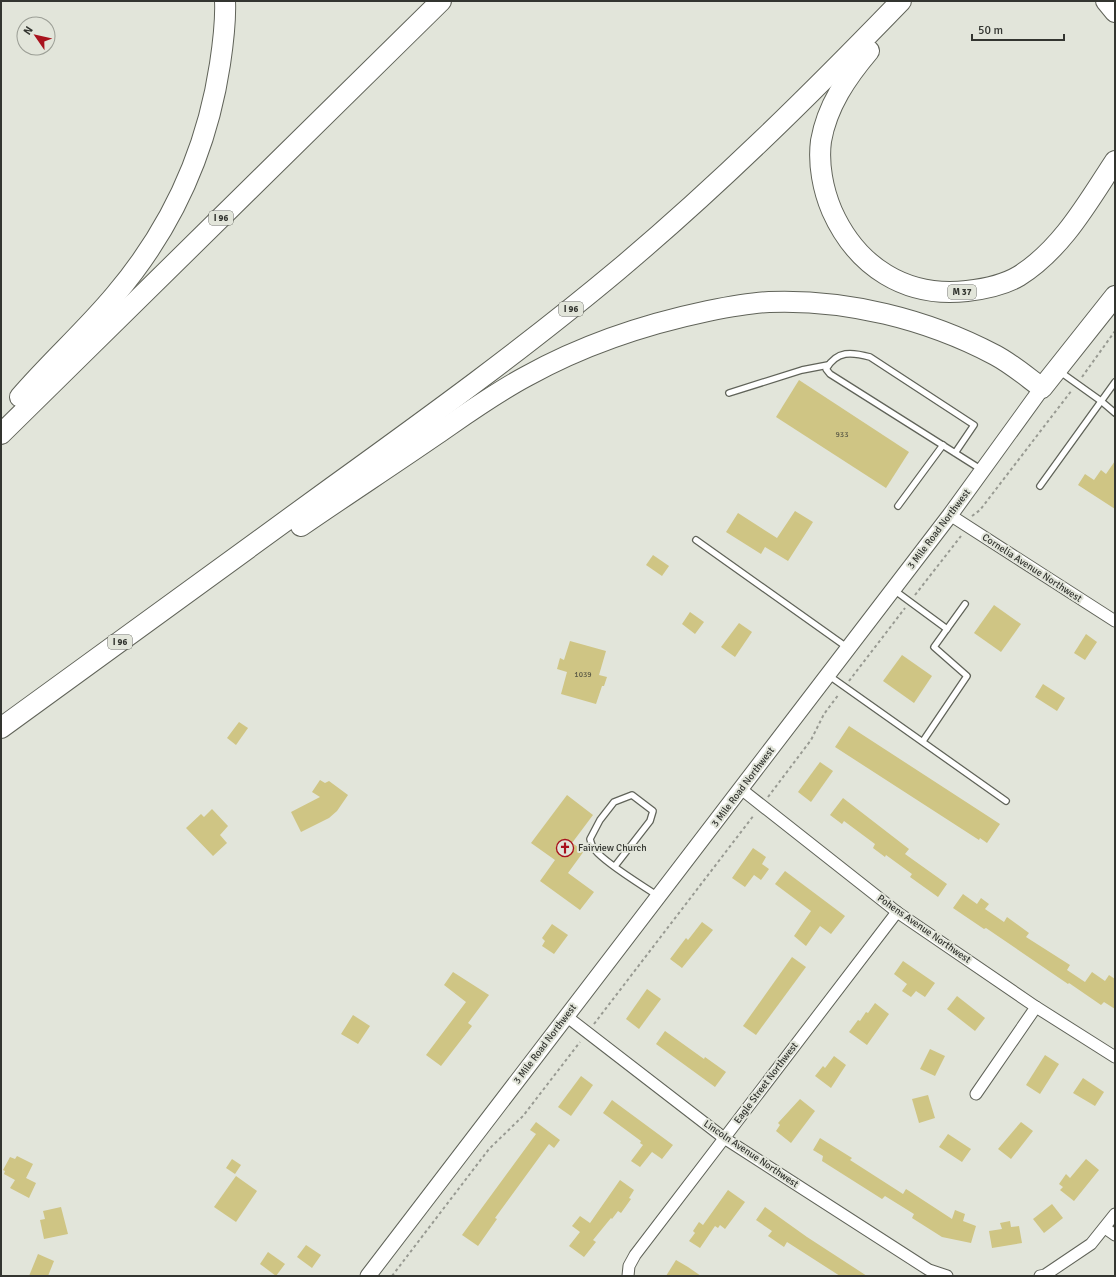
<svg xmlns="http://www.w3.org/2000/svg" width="1116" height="1277" viewBox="0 0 1116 1277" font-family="Signika,sans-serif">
<rect width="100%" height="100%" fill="#e2e5da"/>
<g fill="#cfc584">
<polygon points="799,380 909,452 886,488 776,417"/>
<polygon points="1115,461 1115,509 1078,485 1085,474 1094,480 1101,470 1106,474"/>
<polygon points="795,511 813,522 788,561 765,547 761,554 726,532 738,513 777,538"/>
<polygon points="653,555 669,566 662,576 646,565"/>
<polygon points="994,605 1021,624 1001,652 974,633"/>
<polygon points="690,612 704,622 695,634 682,624"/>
<polygon points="739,623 752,632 735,657 721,647"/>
<polygon points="1086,634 1097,642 1085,660 1074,653"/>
<polygon points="570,641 606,651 599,675 607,677 604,686 602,686 596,704 561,694 567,672 557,669 560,658 564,660"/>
<polygon points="902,655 932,676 914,703 883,681"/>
<polygon points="1043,684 1065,698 1057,711 1035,697"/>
<polygon points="239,722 248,728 236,745 227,738"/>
<polygon points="849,726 1000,824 987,843 980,838 979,840 835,747"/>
<polygon points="820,762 833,771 811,802 798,792"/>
<polygon points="320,780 325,783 329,781 348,795 337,811 329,818 301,832 291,812 320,797 312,792"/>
<polygon points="567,795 593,815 572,843 584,851 568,873 594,892 580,910 540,881 555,860 531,843"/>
<polygon points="843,798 909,849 905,854 947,884 938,897 910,877 912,874 886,855 885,857 873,848 875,844 844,821 842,824 830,815"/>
<polygon points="212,809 228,826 220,835 227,843 213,856 186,828 201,814 204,817"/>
<polygon points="753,848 766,857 762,864 769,869 761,880 754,875 745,887 732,878"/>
<polygon points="785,871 845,916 831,934 820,926 806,946 794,936 811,911 775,884"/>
<polygon points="963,894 977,904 981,898 989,904 985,909 1004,922 1007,917 1029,933 1026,937 1070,965 1067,970 1085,982 1092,972 1105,981 1109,975 1115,979 1115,1009 1104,1002 1101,1005 1069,983 1068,984 986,928 984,929 953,908"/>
<polygon points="702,922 713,930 682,968 670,959 686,938 688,940"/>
<polygon points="552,924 568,935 554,954 542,946 545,941 542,938"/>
<polygon points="792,957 806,967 756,1035 743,1026"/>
<polygon points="903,961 935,983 925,997 916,991 911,997 902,991 907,984 894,974"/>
<polygon points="453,972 489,995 468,1023 472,1026 441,1066 426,1055 466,1002 444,985"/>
<polygon points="647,989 661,999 639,1029 626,1019"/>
<polygon points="957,996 985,1018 975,1031 947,1009"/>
<polygon points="875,1003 889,1014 867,1045 849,1032 858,1020 860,1021 866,1012 868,1013"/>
<polygon points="353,1015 370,1026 358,1044 341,1034"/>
<polygon points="665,1031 704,1059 705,1057 726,1072 715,1087 656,1044"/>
<polygon points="930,1049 945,1056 935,1076 920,1069"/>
<polygon points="1045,1055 1059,1064 1040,1094 1026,1085"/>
<polygon points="834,1056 846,1065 831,1088 815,1076 823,1066 825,1068"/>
<polygon points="581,1076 593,1085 571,1116 558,1107"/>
<polygon points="1083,1078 1104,1092 1095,1106 1073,1093"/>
<polygon points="928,1095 935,1118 919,1123 912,1099"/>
<polygon points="800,1099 815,1111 791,1143 776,1131 780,1125 778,1123"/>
<polygon points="612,1100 673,1145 662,1159 652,1152 640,1167 631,1161 643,1145 640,1143 641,1141 603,1113"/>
<polygon points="536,1122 560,1140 554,1148 549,1144 495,1218 497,1219 478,1246 462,1235 536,1134 530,1130"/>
<polygon points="1021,1122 1033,1131 1011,1159 998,1149"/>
<polygon points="948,1134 971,1149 962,1162 939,1147"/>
<polygon points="820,1138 852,1158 850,1160 903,1194 906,1189 952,1219 955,1210 965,1214 963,1221 976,1226 971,1243 942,1237 912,1218 914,1214 885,1196 882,1199 822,1161 823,1156 813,1150"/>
<polygon points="17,1156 33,1164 26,1178 36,1183 29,1198 10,1188 15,1180 4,1174 5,1171 3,1170 10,1157 15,1159"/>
<polygon points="232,1159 241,1165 235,1174 226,1168"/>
<polygon points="1086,1159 1099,1170 1074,1201 1060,1190 1063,1187 1059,1184 1066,1174 1070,1178"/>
<polygon points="236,1176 257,1191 236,1222 214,1207"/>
<polygon points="620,1180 634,1190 629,1198 631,1199 621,1213 618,1211 612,1219 611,1218 593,1240 596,1242 584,1257 569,1246 580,1232 572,1226 580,1216 590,1223"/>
<polygon points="728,1190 745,1202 725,1229 720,1225 718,1228 715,1226 700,1248 689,1241 695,1233 693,1231 699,1222 703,1225"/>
<polygon points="1052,1204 1063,1218 1044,1233 1033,1219"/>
<polygon points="61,1207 68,1234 44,1239 40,1220 45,1219 43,1211"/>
<polygon points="765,1207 807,1237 867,1276 840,1276 787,1242 784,1247 768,1236 772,1231 756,1220"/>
<polygon points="1010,1221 1011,1227 1019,1226 1022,1243 992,1248 989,1231 1002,1229 1000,1223"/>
<polygon points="306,1245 321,1255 312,1268 297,1257"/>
<polygon points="268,1252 285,1264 276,1276 260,1264"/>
<polygon points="38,1254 54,1261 48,1276 29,1276"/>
<polygon points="676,1260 688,1267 701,1276 666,1276"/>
</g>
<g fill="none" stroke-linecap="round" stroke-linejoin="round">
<g stroke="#606359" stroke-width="8">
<g id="lane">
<polyline points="1059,371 1101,401 1115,413"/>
<polyline points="729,393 802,370 828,365"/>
<path d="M955 453 974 425 870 357C852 352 837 350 826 369L830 374 982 470"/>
<polyline points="1040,486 1115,382"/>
<polyline points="898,506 943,445"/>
<polyline points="696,540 848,648"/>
<polyline points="894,590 947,629"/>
<polyline points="828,675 1006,801"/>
<polyline points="923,741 967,676 934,647 965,604"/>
<path d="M615 866 650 821 653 811 632 795 614 802 600 820 590 839C591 843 592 847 595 850 606 864 642 885 658 896"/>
</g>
</g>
<g stroke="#606359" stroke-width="13">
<g id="street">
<polyline points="950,515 1115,621"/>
<polyline points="741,789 897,912 1036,1007 1115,1057"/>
<polyline points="566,1016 724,1138 929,1270 947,1276"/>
<polyline points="976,1094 1036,1007"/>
<polyline points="1105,1228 1115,1235"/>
<polyline points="628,1276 629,1266 635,1255 897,912"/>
<polyline points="1040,1276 1045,1275 1091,1244 1115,1214"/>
</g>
</g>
<g stroke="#606359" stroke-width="17">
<polyline id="secondary" points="368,1276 950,515 1042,388"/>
</g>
<g stroke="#606359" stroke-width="22">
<g id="highway">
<polyline points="1106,1 1115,12"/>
<path d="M869 51C847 77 827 106 821 141 818 164 823 190 832 211 857 267 906 298 967 291 984 289 1004 285 1019 276 1062 249 1088 202 1115 161"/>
<path d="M20 397C50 362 85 331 115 295 171 229 207 150 220 64 223 44 226 22 225 1"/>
<polyline points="1,434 441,1"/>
<path d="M301 526C346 495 392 465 437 434 466 414 495 393 527 376 583 345 646 324 708 311 728 307 749 303 769 302 846 299 927 319 995 355 1012 364 1027 377 1042 388L1115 296"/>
<path d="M1 728C111 648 221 568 331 488 428 418 526 347 618 270 718 186 810 95 901 1"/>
</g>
</g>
<g stroke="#989a92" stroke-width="2" stroke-dasharray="3 3" stroke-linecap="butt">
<polyline points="1082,377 1115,331"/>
<polyline points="972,516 980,510 1072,390"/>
<polyline points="915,595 961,536"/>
<polyline points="849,681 905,608"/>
<polyline points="768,797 811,740 824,714 839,694"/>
<polyline points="594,1024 754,815"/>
<polyline points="392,1276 489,1149 523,1116 580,1042"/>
</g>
<use href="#lane" stroke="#fff" stroke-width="5.5"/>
<use href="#street" stroke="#fff" stroke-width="11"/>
<use href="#secondary" stroke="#fff" stroke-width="15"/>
<use href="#highway" stroke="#fff" stroke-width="20"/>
</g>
<defs>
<g id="church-ring" transform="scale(0.9)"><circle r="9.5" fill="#e2e5da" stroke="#a8121d" stroke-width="1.5"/><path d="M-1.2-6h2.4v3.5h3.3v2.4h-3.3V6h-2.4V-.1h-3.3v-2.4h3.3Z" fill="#a8121d"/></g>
</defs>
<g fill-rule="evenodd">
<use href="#church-ring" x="565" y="848"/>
</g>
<g text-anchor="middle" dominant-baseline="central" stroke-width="4" stroke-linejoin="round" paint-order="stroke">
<g font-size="8" fill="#5a5945">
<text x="842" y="434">933</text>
<text x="583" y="674">1039</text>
</g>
<g fill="#e2e5da" stroke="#686a63" stroke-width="1">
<rect x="209" y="211" width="24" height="14" rx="3"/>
<rect x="948" y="285" width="28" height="14" rx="3"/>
<rect x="559" y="302" width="24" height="14" rx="3"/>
<rect x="108" y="635" width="24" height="14" rx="3"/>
</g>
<g font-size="9" font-weight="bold" fill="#333530">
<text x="221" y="218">I 96</text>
<text x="962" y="292">M 37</text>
<text x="571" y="309">I 96</text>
<text x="120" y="642">I 96</text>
</g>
<g font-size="10" fill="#333530" stroke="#e2e5da">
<text transform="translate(939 529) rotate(-53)">3 Mile Road Northwest</text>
<text transform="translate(1032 568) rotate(33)">Cornelia Avenue Northwest</text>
<text transform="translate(743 787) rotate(-53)">3 Mile Road Northwest</text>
<text transform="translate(924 929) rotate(35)">Pohens Avenue Northwest</text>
<text transform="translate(545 1044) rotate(-53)">3 Mile Road Northwest</text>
<text transform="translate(766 1083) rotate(-53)">Eagle Street Northwest</text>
<text transform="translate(751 1154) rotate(34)">Lincoln Avenue Northwest</text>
</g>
<g font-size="10" fill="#333530" stroke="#e2e5da" text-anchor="start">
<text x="578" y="848">Fairview Church</text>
</g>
</g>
<rect width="1116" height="1277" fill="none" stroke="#333530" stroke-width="4"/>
<g transform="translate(36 36) rotate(304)"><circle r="19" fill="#e2e5da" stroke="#9c9f96"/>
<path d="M0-3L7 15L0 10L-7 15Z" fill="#a8121d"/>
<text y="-6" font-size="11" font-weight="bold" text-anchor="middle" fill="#333530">N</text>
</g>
<path d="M972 34v6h92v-6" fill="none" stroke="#333530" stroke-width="2"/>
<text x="978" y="34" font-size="12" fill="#333530" stroke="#e2e5da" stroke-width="3" paint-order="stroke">50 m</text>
</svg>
